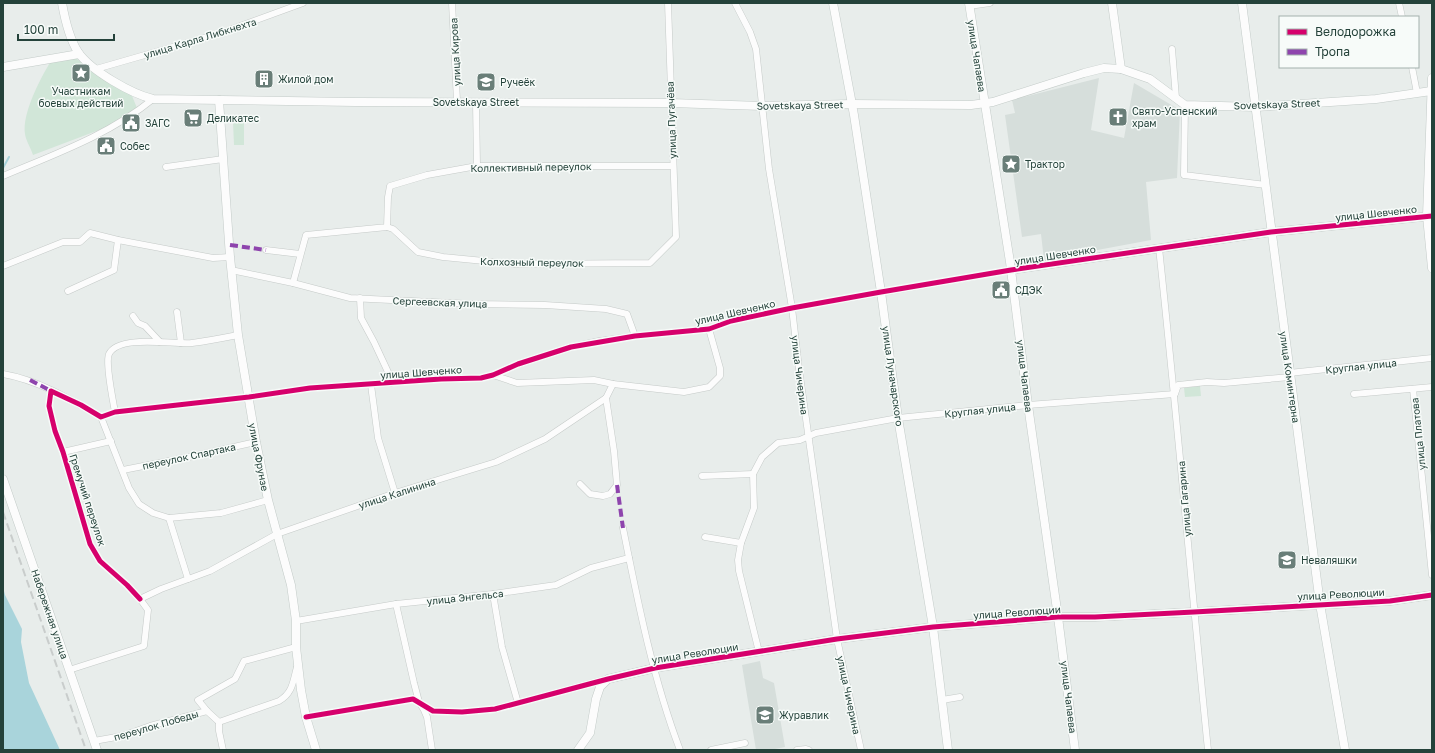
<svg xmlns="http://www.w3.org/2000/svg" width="1435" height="753" viewBox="0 0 1435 753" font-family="'Golos Text',sans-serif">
<rect width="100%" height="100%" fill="#e8edeb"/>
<g fill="#d6dedb">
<polygon points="1099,78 1091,130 1124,138 1134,83 1180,110 1177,178 1146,182 1151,240 1044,260 1041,234 1022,237 1005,115 1015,113 1012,100"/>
<polygon points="760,661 763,678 774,683 785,747 770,750 756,750 742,665"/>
</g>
<g fill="#d1e6d8">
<path d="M67 58 77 59 94 72 132 96 137 108 107 127 33 155C31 148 26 141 25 134 22 113 40 79 51 61Z"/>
<polygon points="233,122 244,122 244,145 234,145"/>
<polygon points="1200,386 1201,396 1185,397 1184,388"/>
</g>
<polygon fill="#a9d4db" points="3,587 5,595 22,629 21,642 29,683 60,750 3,750"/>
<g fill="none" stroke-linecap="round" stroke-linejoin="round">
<polyline stroke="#a9d4db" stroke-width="2" points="3,168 9,157"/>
<g stroke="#c5cac8" stroke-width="7">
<g id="street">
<polyline points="452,3 457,101"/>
<polyline points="735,3 750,32 756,49 769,169 792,308 799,369 837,639 861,750"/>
<polyline points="1399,3 1402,17"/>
<polyline points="969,6 990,3"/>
<polyline points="1172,49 1176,98"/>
<polyline points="1412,67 1417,93"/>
<polyline points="96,69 218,34 303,3"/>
<polyline points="476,102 477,166"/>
<polyline points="1185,105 1184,175 1266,185"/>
<polyline points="166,167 223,159"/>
<path d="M3 176C55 154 109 135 153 99"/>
<polyline points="387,227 393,229 418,252 443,257 515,264 650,263 676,237 668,3"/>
<path d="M1159 248C1177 415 1191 583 1208 750"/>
<polyline points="266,250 300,254"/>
<polyline points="3,266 63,242 80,242 90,233 118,240 213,258 230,257"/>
<polyline points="231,270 293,283 350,298 473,304 545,305 606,309 627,314 635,336"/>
<polyline points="293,283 306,235 387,227 388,197 390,186 427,175 477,166 673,166"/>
<polyline points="68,291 114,270 118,240"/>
<polyline points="360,298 361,318 374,342 388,372 391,383"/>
<polyline points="177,312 181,343"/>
<polyline points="133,316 138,323 145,326 160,342"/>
<polyline points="1289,373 1432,358"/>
<path d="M3 374C38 380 70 399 101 417L115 412 249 397 310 388 441 379 481 378 493 375 518 364 571 347 599 341 635 336 709 329 731 321 792 308 1011 270"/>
<polyline points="493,375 517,383 594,380 613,384"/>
<polyline points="371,385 378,438 395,493"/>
<polyline points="1413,389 1432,575"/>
<polyline points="51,391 49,406 55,431 63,452 90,544 100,561 127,585 140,599"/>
<polyline points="1354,394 1432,387"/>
<path d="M115 412C113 401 105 362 109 354 119 334 174 345 192 343 207 341 223 338 238 335"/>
<polyline points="101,417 129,488 139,504 153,513 169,518 221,513 268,500"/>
<polyline points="63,452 111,441"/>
<polyline points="123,470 189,457 256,442"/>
<polyline points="702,476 753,474"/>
<polyline points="580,484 590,494 603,496 610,494 617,485 614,451 606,398"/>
<polyline points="169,518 188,579"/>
<path d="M623 528C638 603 653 679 680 750"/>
<polyline points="705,537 741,543"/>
<polyline points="493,594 502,647 518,703"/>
<polyline points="396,604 414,683 419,702 424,710 427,717 432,750"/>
<polyline points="296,621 396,604 493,594 556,585 591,568 629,558"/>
<polyline points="759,652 739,571 738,560 741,543 754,508 753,474 762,457 778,443 800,440 816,433 898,418 1028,405 1175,394 1178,385 1207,382 1224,383 1290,377"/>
<polyline points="69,670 144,646 148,610 140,599 161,589 210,571 277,534 395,493 496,462 545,439 606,398 613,384 684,392 709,387 720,376 720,368 709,329"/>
<polyline points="942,700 960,697"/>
<polyline points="207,711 219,722"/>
<polyline points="306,717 413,699 433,711 462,712 495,709 607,679"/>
<path d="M219 722 279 701C293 693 293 681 297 667"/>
<polyline points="219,722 219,731 223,750"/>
<polyline points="94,741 122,736 150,726 207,711 198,700 235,679 244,661 296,647"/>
<polyline points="711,750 745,743"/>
<polyline points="797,750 806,749 809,750"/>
</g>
</g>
<g stroke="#c3cbc8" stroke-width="9">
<g id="secondary">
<path d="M62 3C65 20 69 38 78 52 91 71 132 94 153 99L355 102 671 103 762 106 852 104 971 105 993 102 1084 73 1104 68 1121 69 1150 79 1185 105 1256 107 1376 99 1431 91"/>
<polyline points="833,3 854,115 881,292 898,418 933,627 948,750"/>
<polyline points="969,3 1010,262 1028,405 1058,617 1075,750"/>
<polyline points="1112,3 1121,69"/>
<polyline points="1242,3 1320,604 1345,750"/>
<polyline points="3,67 79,54"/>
<polyline points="1432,78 1427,216 1432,268"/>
<polyline points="219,100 230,257 238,335 256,442 268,500 291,585 296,621 296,647 301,690 306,717 316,750"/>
<polyline points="1011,270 1271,232 1432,216"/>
<polyline points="3,479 97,750"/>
<polyline points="578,750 590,733 596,699 600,687 608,679 655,668 837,639 933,627 1058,617 1095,617 1194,612 1390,601 1432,595"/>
</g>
</g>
<use href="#street" stroke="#fcfcfc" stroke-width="6"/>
<use href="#secondary" stroke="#fcfcfc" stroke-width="8"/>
<polyline stroke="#c9cdcc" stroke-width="2" stroke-dasharray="8 4" stroke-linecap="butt" points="3,512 86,750"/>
<g stroke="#8e44ad" stroke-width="4" stroke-dasharray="8 4" stroke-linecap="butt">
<polyline points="230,245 266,250"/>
<polyline points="30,380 51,391"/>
<polyline points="617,485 623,528"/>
</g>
<g stroke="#f7fbf9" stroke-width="8">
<g id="cycleway">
<polyline points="140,599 127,585 100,561 90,544 63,452 55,431 49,406 51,391 81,405 101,417 115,412 249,397 310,388 441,379 481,378 493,375 518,364 571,347 635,336 709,329 731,321 792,308 881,292 1011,270 1271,232 1432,216"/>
<polyline points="306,717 413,699 433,711 462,712 495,709 608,679 655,668 837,639 933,627 1058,617 1095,617 1194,612 1390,601 1432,595"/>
</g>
</g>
<use href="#cycleway" stroke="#d6006c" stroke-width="5"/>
</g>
<defs>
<g id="sight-square" transform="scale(1)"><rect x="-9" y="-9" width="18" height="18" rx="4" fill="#697e78" stroke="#f7fbf9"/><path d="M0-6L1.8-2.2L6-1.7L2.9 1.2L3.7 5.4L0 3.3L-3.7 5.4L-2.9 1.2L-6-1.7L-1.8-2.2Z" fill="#fff"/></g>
<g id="building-square" transform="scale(1)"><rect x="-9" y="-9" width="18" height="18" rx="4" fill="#697e78" stroke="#f7fbf9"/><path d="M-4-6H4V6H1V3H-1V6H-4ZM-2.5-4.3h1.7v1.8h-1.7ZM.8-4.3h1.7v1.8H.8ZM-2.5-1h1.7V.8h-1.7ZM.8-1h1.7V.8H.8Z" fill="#fff"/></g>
<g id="school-square" transform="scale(1)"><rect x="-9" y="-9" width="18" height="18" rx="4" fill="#697e78" stroke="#f7fbf9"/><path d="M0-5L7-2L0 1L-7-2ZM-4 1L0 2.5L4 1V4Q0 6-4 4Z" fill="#fff"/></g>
<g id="church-square" transform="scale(1)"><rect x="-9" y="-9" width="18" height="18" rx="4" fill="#697e78" stroke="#f7fbf9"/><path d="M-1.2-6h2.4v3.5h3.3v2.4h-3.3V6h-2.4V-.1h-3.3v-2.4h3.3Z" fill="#fff"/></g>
<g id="supermarket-square" transform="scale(1)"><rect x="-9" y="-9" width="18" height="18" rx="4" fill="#697e78" stroke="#f7fbf9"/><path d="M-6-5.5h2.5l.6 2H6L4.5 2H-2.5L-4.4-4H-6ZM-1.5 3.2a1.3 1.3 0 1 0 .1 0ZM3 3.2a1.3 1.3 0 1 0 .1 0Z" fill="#fff"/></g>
<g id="civic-square" transform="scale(1)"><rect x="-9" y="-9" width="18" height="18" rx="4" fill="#697e78" stroke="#f7fbf9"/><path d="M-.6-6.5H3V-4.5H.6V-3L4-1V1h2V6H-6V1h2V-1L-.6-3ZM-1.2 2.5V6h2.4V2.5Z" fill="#fff"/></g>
</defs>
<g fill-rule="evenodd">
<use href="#sight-square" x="81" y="73"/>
<use href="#building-square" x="264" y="79"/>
<use href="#school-square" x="486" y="82"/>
<use href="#church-square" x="1118" y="117"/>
<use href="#supermarket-square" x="193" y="118"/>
<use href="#civic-square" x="131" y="123"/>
<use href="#civic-square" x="106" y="146"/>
<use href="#sight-square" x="1011" y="164"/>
<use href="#civic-square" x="1001" y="290"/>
<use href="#school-square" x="1287" y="560"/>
<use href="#school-square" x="765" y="715"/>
</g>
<g text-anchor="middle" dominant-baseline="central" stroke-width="3" stroke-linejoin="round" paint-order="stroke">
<g font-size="10" fill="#24423a" stroke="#f7fbf9">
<text transform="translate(200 38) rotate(-17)">улица Карла Либкнехта</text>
<text transform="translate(455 52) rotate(-93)">улица Кирова</text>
<text transform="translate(977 56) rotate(81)">улица Чапаева</text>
<text x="476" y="102">Sovetskaya Street</text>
<text transform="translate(1277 104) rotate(-2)">Sovetskaya Street</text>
<text transform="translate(800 105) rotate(-1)">Sovetskaya Street</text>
<text transform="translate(671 120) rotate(-92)">улица Пугачёва</text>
<text transform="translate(531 167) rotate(-1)">Коллективный переулок</text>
<text transform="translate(1376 213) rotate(-6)">улица Шевченко</text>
<text transform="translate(1055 255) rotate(-9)">улица Шевченко</text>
<text transform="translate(532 262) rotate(1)">Колхозный переулок</text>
<text transform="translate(440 302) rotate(2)">Сергеевская улица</text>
<text transform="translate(735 312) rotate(-13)">улица Шевченко</text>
<text transform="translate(1361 366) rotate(-6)">Круглая улица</text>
<text transform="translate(421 372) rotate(-4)">улица Шевченко</text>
<text transform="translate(800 375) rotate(83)">улица Чичерина</text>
<text transform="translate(893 376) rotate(82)">улица Луначарского</text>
<text transform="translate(1025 376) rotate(83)">улица Чапаева</text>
<text transform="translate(1290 377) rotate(82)">улица Коминтерна</text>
<text transform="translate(980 410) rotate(-6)">Круглая улица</text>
<text transform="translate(1418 434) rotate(-96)">улица Платова</text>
<text transform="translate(189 456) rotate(-12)">переулок Спартака</text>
<text transform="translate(259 457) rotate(79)">улица Фрунзе</text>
<text transform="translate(397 493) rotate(-18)">улица Калинина</text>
<text transform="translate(1184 499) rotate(-95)">улица Гагарина</text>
<text transform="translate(88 500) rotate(72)">Гремучий переулок</text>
<text transform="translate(1341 594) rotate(-3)">улица Революции</text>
<text transform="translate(465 597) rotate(-6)">улица Энгельса</text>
<text transform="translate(1017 612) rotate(-4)">улица Революции</text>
<text transform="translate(50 614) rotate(71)">Набережная улица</text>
<text transform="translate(695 653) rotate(-9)">улица Революции</text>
<text transform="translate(849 695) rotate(78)">улица Чичерина</text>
<text transform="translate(1069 697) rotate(83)">улица Чапаева</text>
<text transform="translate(156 725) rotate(-16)">переулок Победы</text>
</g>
<g font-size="10" fill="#24423a" stroke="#f7fbf9" text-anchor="start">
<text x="278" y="79">Жилой дом</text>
<text x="500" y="82">Ручеёк</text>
<text x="81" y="91" text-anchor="middle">Участникам<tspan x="81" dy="12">боевых действий</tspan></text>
<text x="1132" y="111">Свято-Успенский<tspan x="1132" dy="12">храм</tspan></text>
<text x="207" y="118">Деликатес</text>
<text x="145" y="123">ЗАГС</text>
<text x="120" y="146">Собес</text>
<text x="1025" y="164">Трактор</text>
<text x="1015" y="290">СДЭК</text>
<text x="1301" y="560">Неваляшки</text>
<text x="779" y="715">Журавлик</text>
</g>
</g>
<rect width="1435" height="753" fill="none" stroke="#24423a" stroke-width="8"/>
<rect x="1279" y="16" width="140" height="52" fill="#f7fbf9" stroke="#a3b1ad"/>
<rect x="1287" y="29" width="20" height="6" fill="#d6006c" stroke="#a3b1ad"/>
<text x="1315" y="36" font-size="12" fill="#24423a">Велодорожка</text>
<rect x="1287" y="49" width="20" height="6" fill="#8e44ad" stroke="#a3b1ad"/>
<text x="1315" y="56" font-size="12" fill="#24423a">Тропа</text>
<path d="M18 34v6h96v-6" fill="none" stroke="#24423a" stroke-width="2"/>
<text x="24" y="34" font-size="12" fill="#24423a" stroke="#f7fbf9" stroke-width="3" paint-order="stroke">100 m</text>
</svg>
